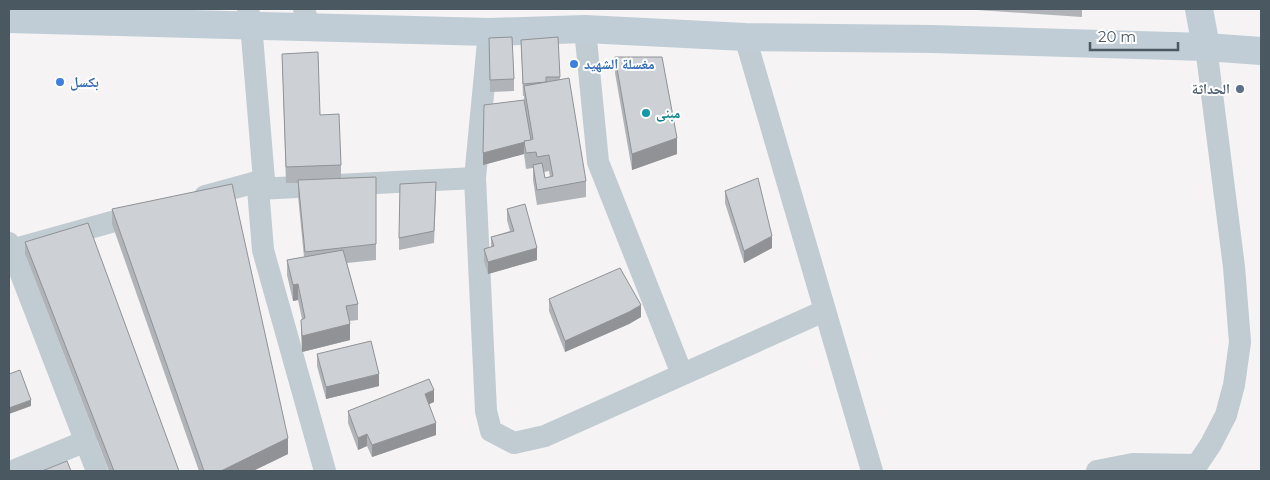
<svg xmlns="http://www.w3.org/2000/svg" width="1270" height="480" viewBox="0 0 1270 480" font-family="Montserrat,'Noto Naskh Arabic',sans-serif">
<rect width="100%" height="100%" fill="#f5f3f3"/>
<g fill="none" stroke-linecap="round" stroke-linejoin="round">
<g stroke="#c0cbd2" stroke-width="22">
<polyline points="248,9 251,24 264,180 258,189 263,250 325,471"/>
<polyline points="304,9 309,26"/>
<polyline points="585,29 598,162 682,374"/>
<polyline points="489,32 475,178 486,411 491,431 514,443 545,436 824,311"/>
<polyline points="745,37 872,471"/>
<polyline points="258,189 475,178"/>
<polyline points="205,196 264,180"/>
<polyline points="9,243 97,471"/>
<polyline points="11,250 140,214"/>
<polyline points="13,471 86,441"/>
<polyline points="1097,471 1133,464 1197,465"/>
<polyline points="1193,471 1211,444 1226,415 1234,385 1240,342 1234,267 1206,47"/>
</g>
<g stroke="#c0cdd6" stroke-width="28">
<polyline points="1199,9 1206,47"/>
<polyline points="9,19 489,32 585,29 745,37 932,39 1206,47 1261,51"/>
</g>
</g>
<g fill="#b0b3b7" fill-rule="evenodd">
<polygon points="962,9 1082,9 1082,17"/>
<path d="M558 37 560 80 586 181V197L537 205 533 180V168L526 169 524 154 483 165 524 100V96H523L521 40ZM549 171 550 177 545 178 544 172Z"/>
<polygon points="489,38 514,79 514,91 490,92"/>
<polygon points="282,54 320,115 341,165 341,178 376,177 376,260 347,263 358,304 358,320 349,321 350,340 302,352 301,336 301,320 302,319 298,300 293,301 287,275 287,260 304,257 298,196 298,183 286,183"/>
<polygon points="615,57 677,154 632,170 615,73"/>
<polygon points="725,191 772,248 744,263 725,203"/>
<polygon points="436,194 434,243 399,250 399,238"/>
<polygon points="112,209 288,454 253,471 199,471 112,224"/>
<polygon points="507,209 537,260 488,274 484,261 484,249 491,247 491,237 510,231 507,220"/>
<polygon points="25,242 179,471 109,471 25,254"/>
<polygon points="549,299 641,317 629,324 565,352 549,311"/>
<polygon points="317,354 379,386 326,399 317,366"/>
<polygon points="434,402 429,404 436,435 372,457 367,446 358,450 348,423 348,411"/>
</g>
<g fill="#909295">
<polygon points="677,138 677,154 632,170 632,154"/>
<polygon points="524,142 524,154 483,165 483,153"/>
<polygon points="772,236 772,248 744,263 744,251"/>
<polygon points="537,248 537,260 488,274 488,262"/>
<polygon points="298,284 298,300 293,301 293,285"/>
<polygon points="641,305 641,317 629,324 565,352 565,341"/>
<polygon points="350,324 350,340 302,352 302,336"/>
<polygon points="379,374 379,386 326,399 326,387"/>
<polygon points="434,390 434,402 425,406 425,394"/>
<polygon points="31,400 31,406 9,414 9,408"/>
<polygon points="436,423 436,435 372,457 372,445"/>
<polygon points="367,434 367,446 358,450 358,438"/>
<polygon points="288,438 288,454 253,471 221,471"/>
</g>
<g fill="#cdd0d5" stroke="#909295">
<polygon points="512,37 514,79 490,80 489,38"/>
<polygon points="558,37 560,77 546,77 546,82 523,84 521,40"/>
<polygon points="318,52 320,115 339,114 341,165 286,167 282,54"/>
<polygon points="615,57 662,57 677,138 632,154"/>
<polygon points="569,78 586,181 537,190 533,165 542,163 545,178 553,176 549,155 537,157 536,152 526,153 524,141 533,139 524,86"/>
<polygon points="524,100 531,140 524,141 525,142 483,153 484,105"/>
<polygon points="376,177 376,244 305,252 298,180"/>
<polygon points="758,178 772,236 744,251 725,191"/>
<polygon points="436,182 434,231 399,238 400,184"/>
<polygon points="232,184 288,438 221,471 204,471 112,209"/>
<polygon points="525,204 537,248 488,262 484,249 494,246 491,237 514,231 507,209"/>
<polygon points="88,223 179,471 114,471 25,242"/>
<polygon points="343,250 358,304 346,306 350,324 302,336 301,320 305,318 298,284 293,285 287,260"/>
<polygon points="620,268 641,305 629,312 565,341 549,299"/>
<polygon points="371,341 379,374 326,387 317,354"/>
<polygon points="20,370 31,400 9,408 9,374"/>
<polygon points="429,379 434,390 425,394 436,423 372,445 367,434 358,438 348,411"/>
<polygon points="67,461 71,471 42,471"/>
</g>
<g fill="#3f7fe0" stroke="#fff" stroke-width="2">
<circle cx="574" cy="64" r="5"/>
<circle cx="60" cy="82" r="5"/>
</g>
<circle fill="#5c6f8a" stroke="#fff" stroke-width="2" cx="1240" cy="89" r="5"/>
<circle fill="#0f9aa8" stroke="#fff" stroke-width="2" cx="646" cy="113" r="5"/>
<g text-anchor="middle" dominant-baseline="central" stroke-width="4" stroke-linejoin="round" paint-order="stroke">
<g font-size="14" font-weight="bold" fill="#366cbe" stroke="#fff" text-anchor="start">
<text x="584" y="64">مغسلة الشهيد</text>
<text x="70" y="82">بكسل</text>
</g>
<g font-size="14" font-weight="bold" fill="#4e5e75" stroke="#fff" text-anchor="end">
<text x="1230" y="89">الحداثة</text>
</g>
<g font-size="14" font-weight="bold" fill="#0d838f" stroke="#fff" text-anchor="start">
<text x="656" y="113">مبنى</text>
</g>
</g>
<rect width="1270" height="480" fill="none" stroke="#495861" stroke-width="20"/>
<path d="M1090 42v8h88v-8" fill="none" stroke="#495861" stroke-width="2.5"/>
<text x="1098" y="42" font-size="15" fill="#495861" stroke="#ffffff" stroke-width="4" paint-order="stroke">20 m</text>
</svg>
